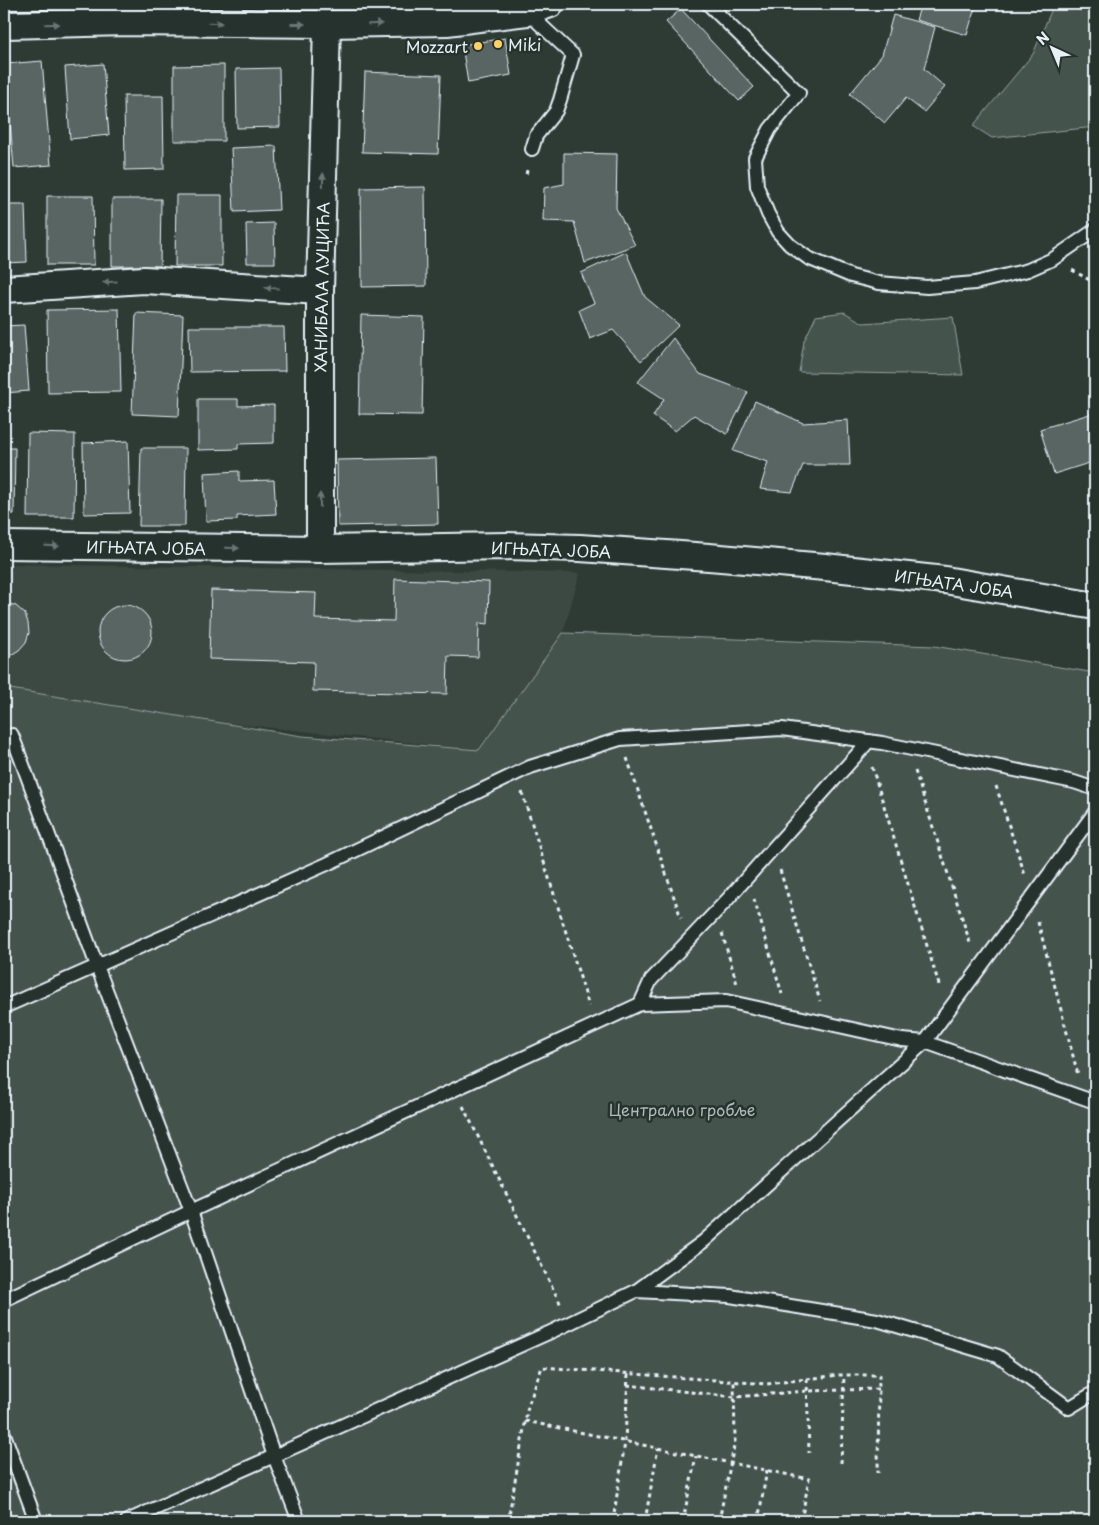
<svg xmlns="http://www.w3.org/2000/svg" width="1099" height="1525" viewBox="0 0 1099 1525" font-family="'Playpen Sans',sans-serif">
<rect width="100%" height="100%" fill="#2e3b35"/>
<filter id="ink" filterUnits="userSpaceOnUse"><feTurbulence type="fractalNoise" baseFrequency=".02" numOctaves="2"/><feDisplacementMap in="SourceGraphic" scale="10" xChannelSelector="R" yChannelSelector="G"/><feConvolveMatrix kernelMatrix="1 2 1 2 8 2 1 2 1" color-interpolation-filters="sRGB"/></filter>
<g filter="url(#ink)">
<polygon fill="#3b4843" points="4,564 580,573 563,633 479,750 218,722 4,688"/>
<g fill="#45524e" stroke="#96a2a3">
<polygon points="1054,4 1095,4 1095,127 992,138 973,126 1033,54"/>
<polygon points="844,312 863,323 953,317 963,375 799,372 804,341 816,316"/>
<polygon points="563,633 934,646 1095,673 1095,1521 4,1521 4,688 302,736 479,750"/>
</g>
<g fill="#596563" stroke="#e8f1f8">
<polygon points="625,4 638,4 629,10"/>
<polygon points="921,4 996,4 994,9 976,4 967,35 916,20"/>
<polygon points="681,9 754,87 739,101 666,22"/>
<polygon points="893,15 935,27 924,69 945,87 924,112 906,98 885,123 850,94 882,55"/>
<polygon points="505,38 511,75 468,83 462,45"/>
<polygon points="42,61 51,165 14,168 5,64"/>
<polygon points="103,64 109,135 70,139 65,67"/>
<polygon points="224,65 224,141 174,141 174,66"/>
<polygon points="279,68 280,127 237,128 236,69"/>
<polygon points="365,72 441,75 438,154 362,152"/>
<polygon points="124,96 163,96 164,169 125,170"/>
<polygon points="276,146 279,210 234,212 231,148"/>
<polygon points="564,153 617,154 616,208 635,245 585,263 574,222 543,221 544,188 564,184"/>
<polygon points="425,187 426,286 362,287 361,188"/>
<polygon points="176,195 222,195 222,266 175,266"/>
<polygon points="47,196 93,196 94,265 47,265"/>
<polygon points="112,199 161,199 160,266 112,266"/>
<polygon points="4,205 25,205 27,262 4,263"/>
<polygon points="274,223 275,263 247,263 246,224"/>
<polygon points="626,252 645,297 679,325 641,361 613,330 590,339 579,310 594,303 581,273"/>
<polygon points="119,309 121,392 48,393 47,310"/>
<polygon points="136,313 183,315 179,416 132,414"/>
<polygon points="361,315 424,317 422,415 359,414"/>
<polygon points="24,325 29,391 4,393 4,326"/>
<polygon points="189,327 284,327 285,371 190,372"/>
<polygon points="673,338 700,374 748,392 727,434 694,415 675,431 653,416 664,399 638,382"/>
<polygon points="198,399 238,399 238,406 274,405 274,443 238,444 238,449 198,450"/>
<polygon points="755,401 803,423 848,420 850,465 803,465 792,492 760,489 768,462 733,451"/>
<polygon points="1095,411 1095,478 1094,478 1089,463 1054,474 1040,429 1093,413"/>
<polygon points="28,433 75,434 74,517 27,517"/>
<polygon points="128,441 130,513 84,514 83,443"/>
<polygon points="4,448 15,448 14,514 4,514"/>
<polygon points="141,448 186,448 185,526 139,526"/>
<polygon points="436,458 438,524 338,526 337,460"/>
<polygon points="239,471 239,481 274,480 276,514 237,516 237,520 206,521 204,473"/>
<polygon points="395,579 489,582 488,624 479,623 478,657 448,656 447,694 313,691 314,662 209,659 211,590 316,593 315,619 394,621"/>
<polygon points="4,602 16,606 25,614 28,623 29,633 26,642 19,650 11,655 4,655"/>
<circle cx="125" cy="632" r="27"/>
</g>
<g fill="none" stroke-linecap="round" stroke-linejoin="round">
<g stroke="#e8f1f8" stroke-width="16">
<g id="lane">
<polyline points="708,4 799,93 770,129 755,158 757,186 768,214 778,232 790,245 808,258 851,276 879,283 927,287 975,283 1028,270 1053,259 1095,230"/>
<polyline points="527,12 573,55 560,100 556,111 536,136 532,149"/>
<polyline points="447,22 449,4"/>
<polyline points="4,738 12,735 97,966 4,1007"/>
<polyline points="869,741 727,900 651,980 640,1004 726,1001 902,1040 925,1042 1095,1102"/>
<polyline points="1095,789 1074,782 882,743 782,729 620,739 530,767 327,864 97,966 191,1211 274,1456 555,1330 636,1291 704,1241 925,1042 1095,812"/>
<polyline points="636,1291 730,1296 877,1320 998,1356 1069,1408 1095,1392"/>
<polyline points="4,1300 191,1211 640,1004"/>
<polyline points="4,1434 36,1521"/>
<polyline points="127,1521 274,1456 299,1521"/>
</g>
</g>
<g stroke="#e8f1f8" stroke-width="30">
<g id="street">
<polyline points="4,25 127,22 327,24 447,22 527,12 550,4"/>
<polyline points="4,289 144,280 320,291"/>
<polyline points="4,545 320,549 507,546 580,548 709,557 825,567 945,580 1095,606"/>
<polyline points="320,549 320,291 327,24"/>
</g>
</g>
<g stroke="#e8f1f8" stroke-width="3" stroke-dasharray="4 4" stroke-linecap="butt">
<polyline points="526,174 528,167"/>
<polyline points="1072,270 1095,283"/>
<polyline points="627,758 681,918"/>
<polyline points="872,767 940,988"/>
<polyline points="915,771 971,946"/>
<polyline points="996,786 1025,875"/>
<polyline points="522,792 589,1006"/>
<polyline points="780,870 820,1001"/>
<polyline points="754,899 782,994"/>
<polyline points="1038,922 1078,1075"/>
<polyline points="722,933 737,984"/>
<polyline points="463,1106 561,1305"/>
<polyline points="807,1379 809,1453"/>
<polyline points="627,1385 735,1397 807,1391 879,1389"/>
<polyline points="525,1421 809,1479 801,1521"/>
<polyline points="841,1463 844,1375"/>
<polyline points="508,1521 528,1406 542,1367 767,1384 839,1375 879,1375 878,1473"/>
<polyline points="613,1521 625,1442 628,1373"/>
<polyline points="645,1521 658,1448"/>
<polyline points="683,1521 696,1456"/>
<polyline points="719,1521 735,1441 734,1381"/>
<polyline points="758,1521 767,1470"/>
</g>
<use href="#lane" stroke="#26332d" stroke-width="12"/>
<use href="#street" stroke="#26332d" stroke-width="26"/>
</g>
<defs><path id="oneway-solid" d="M-6-.8H1V-3.2L6.5 0L1 3.2V.8H-6Z" transform="scale(1.25)"/></defs>
<g fill="#6a7674">
<use href="#oneway-solid" transform="translate(215 23) rotate(1)"/>
<use href="#oneway-solid" transform="translate(52 24) rotate(-1)"/>
<use href="#oneway-solid" transform="translate(298 24)"/>
<use href="#oneway-solid" transform="translate(375 24) rotate(-1)"/>
<use href="#oneway-solid" transform="translate(323 180) rotate(-89)"/>
<use href="#oneway-solid" transform="translate(110 282) rotate(176)"/>
<use href="#oneway-solid" transform="translate(272 288) rotate(-176)"/>
<use href="#oneway-solid" transform="translate(320 500) rotate(-90)"/>
<use href="#oneway-solid" transform="translate(52 546) rotate(1)"/>
<use href="#oneway-solid" transform="translate(232 548) rotate(1)"/>
</g>
</g>
<g fill="#ffd166" stroke="#26332d" stroke-width="2">
<circle cx="498" cy="44" r="5"/>
<circle cx="478" cy="46" r="5"/>
</g>
<g text-anchor="middle" dominant-baseline="central" stroke-width="5" stroke-linejoin="round" paint-order="stroke">
<g font-size="16" fill="#e8f1f8" stroke="#26332d" text-anchor="start">
<text x="508" y="44">Miki</text>
<text x="468" y="46" text-anchor="end">Mozzart</text>
</g>
<g font-size="16" fill="#e8f1f8" stroke="#26332d">
<text transform="translate(321 287) rotate(-89)">ХАНИБАЛА ЛУЦИЋА</text>
<text transform="translate(146 547) rotate(1)">ИГЊАТА ЈОБА</text>
<text transform="translate(551 549) rotate(2)">ИГЊАТА ЈОБА</text>
<text transform="translate(954 583) rotate(8)">ИГЊАТА ЈОБА</text>
</g>
<g font-size="16" fill="#afb9bc" stroke="#26332d">
<text x="682" y="1109">Централно гробље</text>
</g>
</g>
<rect width="1099" height="1525" fill="none" stroke="#26332d" stroke-width="20"/>
<rect x="10" y="10" width="1079" height="1505" fill="none" stroke="#e8f1f8" stroke-width="2" filter="url(#ink)"/>
<g transform="translate(1052 48) rotate(316)" stroke="#26332d" stroke-width="4" paint-order="stroke">
<path d="M0-4L9 19L0 12L-9 19Z" fill="#e8f1f8"/>
<text y="-8" font-size="14" font-weight="bold" text-anchor="middle" fill="#e8f1f8">N</text>
</g>
</svg>
